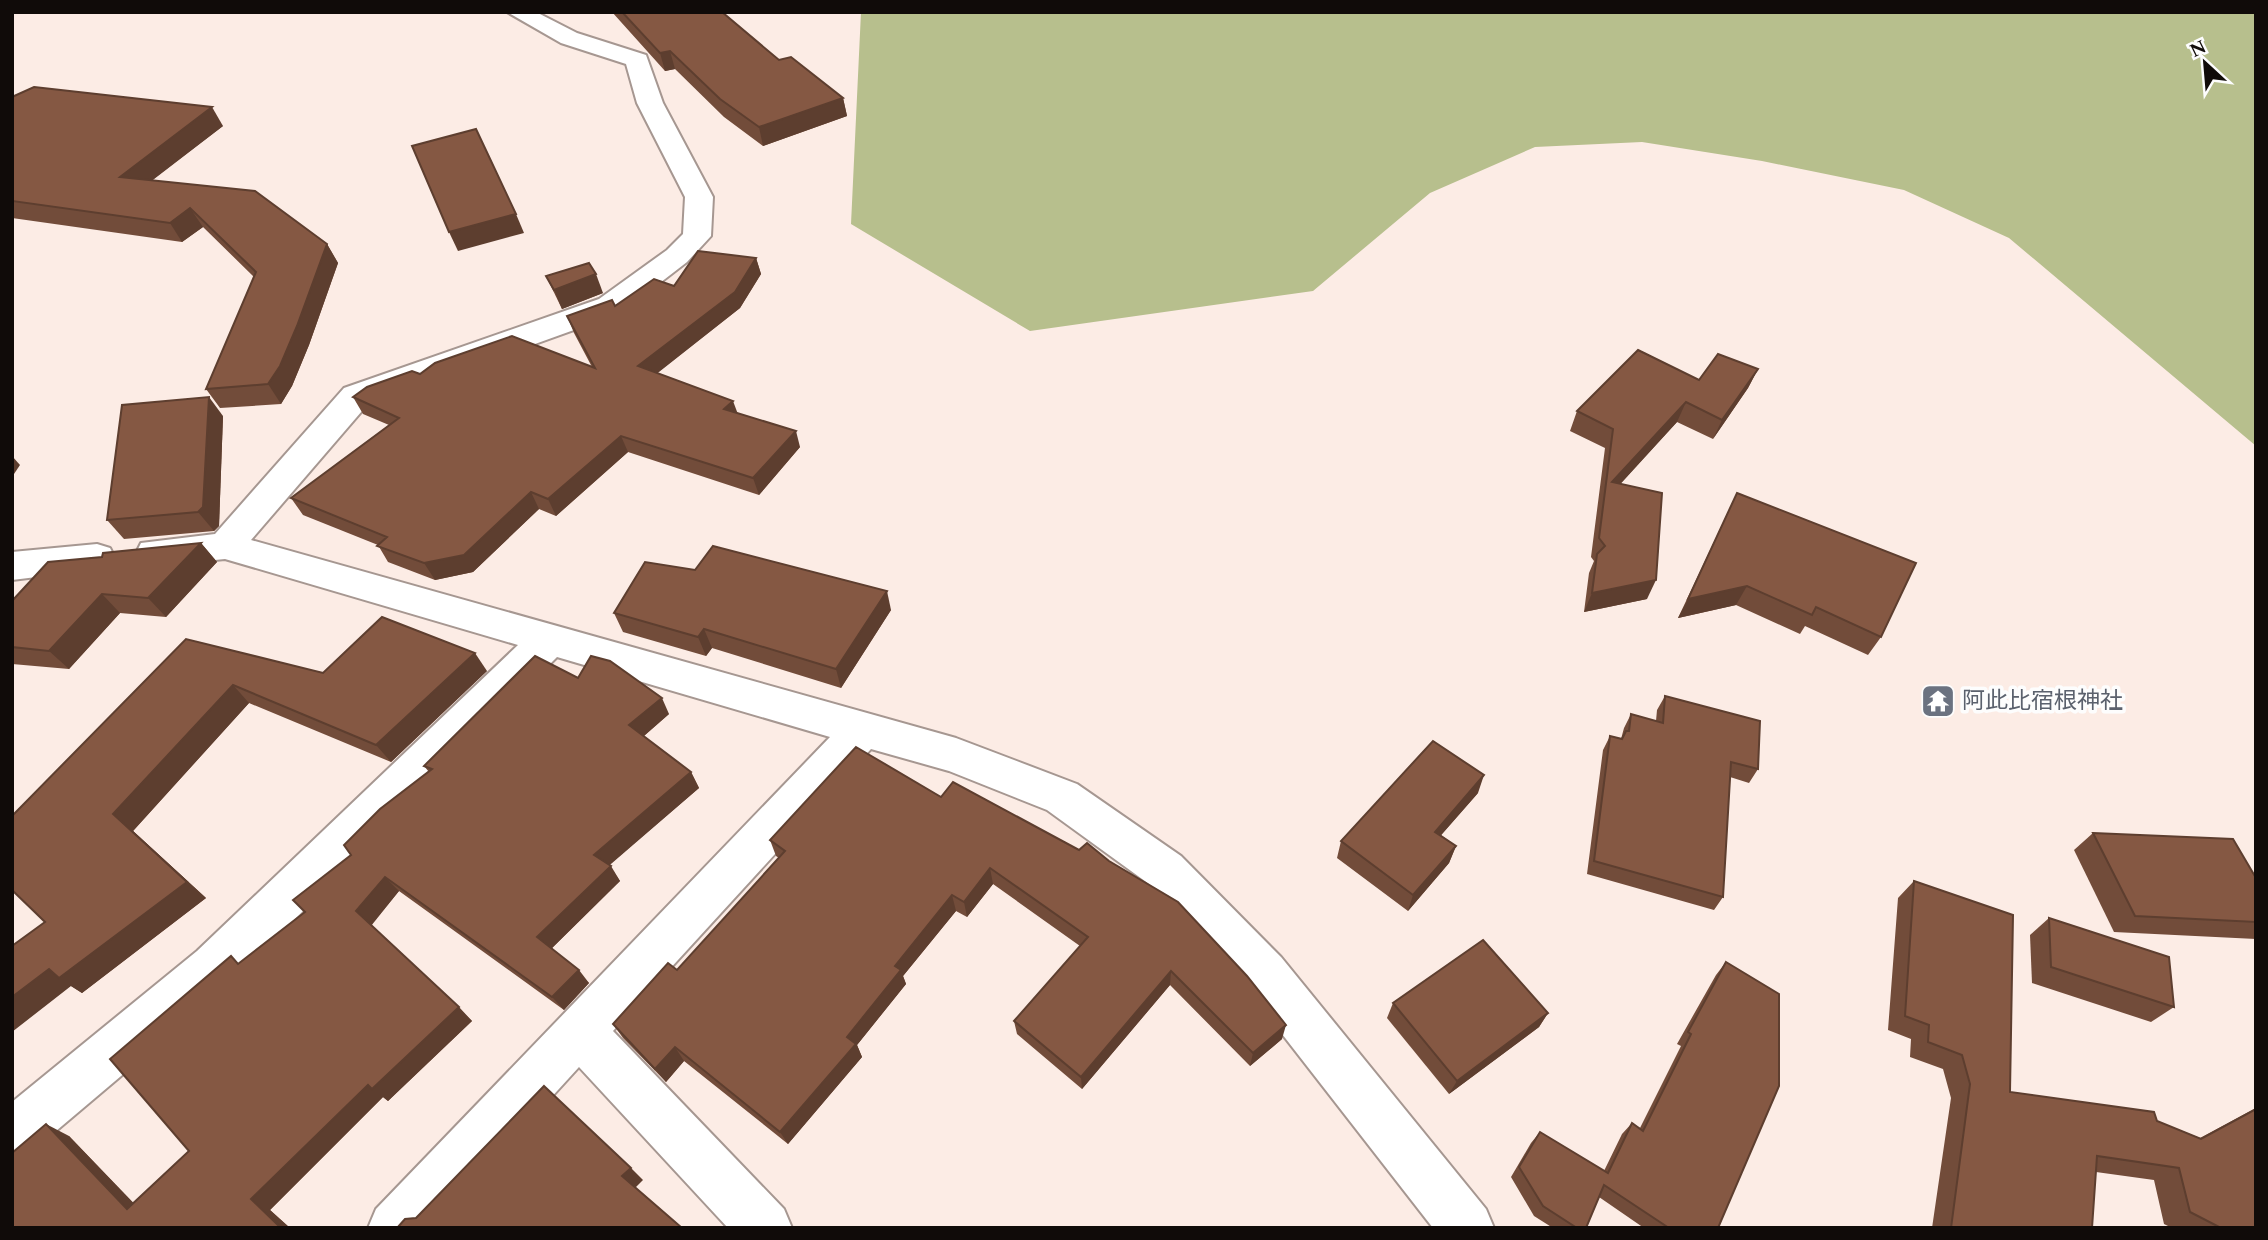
<svg xmlns="http://www.w3.org/2000/svg" width="2268" height="1240" viewBox="0 0 2268 1240" font-family="Spectral,'Noto Sans JP',serif">
<rect width="100%" height="100%" fill="#fcece5"/>
<polygon fill="#b7bf8d" points="861,12 2256,12 2256,446 2009,238 1904,190 1762,161 1642,142 1535,147 1430,193 1313,291 1030,331 851,224"/>
<g fill="none" stroke-linecap="round" stroke-linejoin="round">
<g stroke="#a69791" stroke-width="4">
<g id="minor">
<polygon points="507,12 536,12 577,33 646,55 663,103 713,197 711,236 687,262 621,313 368,404 251,540 956,738 1077,784 1181,856 1281,957 1486,1209 1494,1228 1433,1228 1247,989 1149,884 1047,810 949,771 871,749 613,1031 784,1209 792,1228 728,1228 579,1067 432,1228 368,1228 376,1209 830,737 557,657 231,983 30,1153 12,1161 12,1102 197,951 518,645 225,559 154,566 141,563 136,553 141,543 215,534 344,388 599,299 667,250 683,234 685,197 637,103 626,64 561,43"/>
<polygon points="97,544 110,548 115,558 110,568 12,580 12,552"/>
</g>
</g>
<use href="#minor" fill="#fff" fill-rule="evenodd"/>
</g>
<g fill="#724c3a">
<polygon points="612,12 722,12 779,60 843,98 847,116 763,146 724,117 675,69 665,71"/>
<polygon points="12,97 223,126 152,180 327,244 338,263 309,345 292,386 281,404 220,408 206,389 254,277 203,227 182,242 12,218"/>
<polygon points="756,258 761,274 740,308 657,373 737,413 800,447 759,495 628,452 556,516 539,509 473,572 435,580 388,562 378,545 303,515 291,498 389,425 363,414 353,397 420,374 592,367 574,333 567,316 615,306"/>
<polygon points="546,276 603,293 562,309"/>
<polygon points="1758,369 1748,388 1713,439 1677,422 1620,484 1647,599 1584,612 1589,573 1594,561 1591,557 1605,448 1570,431 1577,411"/>
<polygon points="223,416 219,526 214,531 124,539 107,520"/>
<polygon points="1737,493 1881,637 1868,655 1805,626 1800,634 1736,605 1678,618"/>
<polygon points="201,543 217,562 166,617 120,613 69,669 12,664 12,601 102,557"/>
<polygon points="891,610 841,688 712,648 706,656 623,632 614,613"/>
<polygon points="186,639 323,673 487,671 391,762 249,703 133,831 206,898 82,993 71,986 45,922 14,814"/>
<polygon points="578,678 669,714 644,736 691,772 699,788 609,865 620,881 552,948 589,983 564,1010 399,891 371,925 472,1021 388,1101 383,1097 270,1210 290,1228 12,1228 69,1136 133,1203 189,1151 240,963 305,912 351,855 429,772 424,766"/>
<polygon points="1665,696 1758,769 1749,783 1730,777 1723,897 1714,910 1587,874 1603,750 1610,736 1621,739 1624,728 1631,714 1656,721 1657,710"/>
<polygon points="856,747 1282,1039 1250,1066 1170,985 1082,1089 1017,1034 1014,1021 1080,946 993,884 967,917 956,911 903,976 906,984 857,1045 862,1057 788,1144 684,1061 666,1082 623,1038 613,1024 677,970 779,858 776,856 770,840"/>
<polygon points="1478,793 1441,835 1456,846 1449,863 1408,911 1337,858 1341,841"/>
<polygon points="2093,833 2256,878 2256,939 2114,932 2074,850"/>
<polygon points="1914,881 2010,1092 2157,1121 2200,1138 2256,1108 2256,1228 2172,1228 2164,1224 2154,1180 2096,1172 2092,1228 1932,1228 1951,1098 1943,1069 1910,1057 1911,1039 1888,1030 1898,898"/>
<polygon points="2049,918 2174,1007 2151,1022 2032,983 2030,935"/>
<polygon points="1726,962 1718,1228 1644,1228 1599,1197 1586,1228 1553,1228 1534,1216 1511,1177 1531,1143 1540,1132 1604,1171 1622,1134 1632,1123 1640,1128 1681,1046 1677,1044 1716,975"/>
<polygon points="1393,1003 1548,1013 1539,1027 1449,1094 1387,1018"/>
</g>
<g fill="#5d3e2f">
<polygon points="670,51 675,69 665,71 660,53"/>
<polygon points="843,98 847,116 763,146 759,127"/>
<polygon points="212,107 223,126 132,196 120,177"/>
<polygon points="190,208 203,227 182,242 170,223"/>
<polygon points="516,214 524,233 458,251 449,232"/>
<polygon points="327,244 338,263 309,345 292,386 281,404 268,384"/>
<polygon points="756,258 761,274 740,308 645,383 638,366"/>
<polygon points="596,274 603,293 562,309 554,290"/>
<polygon points="1758,369 1748,388 1713,439 1722,420"/>
<polygon points="209,397 223,416 219,526 214,531 198,512"/>
<polygon points="733,401 739,417 724,409"/>
<polygon points="1686,402 1677,422 1604,502 1612,482"/>
<polygon points="796,431 800,447 759,495 753,478"/>
<polygon points="621,436 628,452 556,516 548,499"/>
<polygon points="12,456 20,465 12,477"/>
<polygon points="531,492 539,509 473,572 435,580 424,563"/>
<polygon points="201,543 217,562 166,617 148,598"/>
<polygon points="1656,580 1647,599 1584,612 1592,593"/>
<polygon points="1747,586 1736,605 1678,618 1688,599"/>
<polygon points="887,591 891,610 841,688 836,669"/>
<polygon points="102,594 120,613 69,669 49,651"/>
<polygon points="704,629 712,648 706,656 698,637"/>
<polygon points="475,653 487,671 391,762 376,745"/>
<polygon points="233,685 249,703 133,831 206,898 82,993 71,986 12,1032 12,997 49,969 113,814"/>
<polygon points="662,698 669,714 638,741 629,725"/>
<polygon points="691,772 699,788 604,870 594,855"/>
<polygon points="1484,775 1478,793 1429,849 1435,832"/>
<polygon points="1456,846 1449,863 1408,911 1413,895"/>
<polygon points="611,866 620,881 549,951 537,937"/>
<polygon points="990,868 993,884 967,917 964,902"/>
<polygon points="385,877 399,891 371,926 356,911"/>
<polygon points="952,895 956,911 903,976 906,984 857,1045 862,1057 788,1144 780,1132 895,966"/>
<polygon points="579,970 589,983 564,1010 552,997"/>
<polygon points="1171,971 1170,985 1082,1089 1081,1077"/>
<polygon points="459,1007 472,1021 388,1101 383,1097 270,1210 290,1228 281,1228 251,1199 368,1085"/>
<polygon points="1548,1013 1539,1027 1449,1094 1457,1081"/>
<polygon points="1286,1025 1282,1039 1250,1066 1253,1053"/>
<polygon points="675,1047 684,1061 666,1082 655,1069"/>
<polygon points="46,1124 69,1136 149,1219 127,1209"/>
<polygon points="631,1168 643,1180 635,1188 622,1176"/>
</g>
<g fill="#855843" stroke="#5d3e2f" stroke-width="2">
<polygon points="622,12 722,12 779,60 791,57 843,98 759,127 720,99 670,51 660,53"/>
<polygon points="34,87 212,107 120,177 255,191 327,244 297,326 280,366 268,384 206,389 256,272 190,208 170,223 12,201 12,97"/>
<polygon points="476,129 516,214 449,232 412,146"/>
<polygon points="698,251 756,258 735,292 638,366 733,401 724,409 796,431 753,478 621,436 548,499 531,492 464,555 424,563 377,546 387,537 291,498 399,418 353,397 367,387 412,371 420,374 435,363 512,336 595,368 567,316 612,300 615,306 654,279 674,286"/>
<polygon points="589,263 596,274 554,290 546,276"/>
<polygon points="1638,350 1699,380 1718,354 1758,369 1722,420 1686,402 1612,482 1662,493 1656,580 1592,593 1597,554 1605,546 1599,538 1613,429 1577,411"/>
<polygon points="209,397 203,507 198,512 107,520 122,405"/>
<polygon points="1737,493 1916,563 1881,637 1816,607 1812,615 1747,586 1688,599"/>
<polygon points="201,543 148,598 102,594 49,651 12,647 12,601 48,562 102,557 103,553"/>
<polygon points="713,546 887,591 836,669 704,629 698,637 614,613 645,562 695,570"/>
<polygon points="382,617 475,653 376,745 233,685 113,814 187,882 59,978 49,969 12,997 12,946 45,922 12,890 12,815 13,815 186,639 323,673"/>
<polygon points="535,656 578,678 591,656 610,661 662,698 629,725 691,772 594,855 611,866 537,937 579,970 552,997 385,877 356,911 459,1007 372,1089 368,1085 251,1199 281,1228 12,1228 12,1153 46,1124 127,1209 189,1151 110,1059 231,956 238,964 305,912 293,900 351,855 344,845 380,809 432,769 424,766"/>
<polygon points="1665,696 1760,721 1758,769 1731,762 1723,897 1594,861 1610,736 1622,739 1626,731 1629,731 1631,714 1663,723"/>
<polygon points="1433,741 1484,775 1435,832 1456,846 1413,895 1341,841"/>
<polygon points="856,747 941,797 953,782 1079,850 1087,843 1109,861 1178,902 1247,976 1286,1025 1253,1053 1171,971 1081,1077 1014,1021 1088,937 990,868 964,902 952,895 895,966 901,970 847,1037 856,1044 780,1132 675,1047 655,1069 613,1024 668,963 677,970 785,851 770,840"/>
<polygon points="2093,833 2233,839 2256,878 2256,922 2135,916"/>
<polygon points="1914,881 2013,915 2010,1092 2154,1112 2157,1121 2201,1139 2256,1109 2256,1228 2221,1228 2190,1212 2179,1168 2097,1156 2092,1228 1951,1228 1970,1084 1962,1055 1928,1042 1929,1025 1905,1016"/>
<polygon points="2049,918 2169,957 2174,1007 2051,967"/>
<polygon points="1483,940 1548,1013 1457,1081 1393,1003"/>
<polygon points="1726,962 1779,994 1779,1086 1718,1228 1669,1228 1604,1185 1586,1228 1577,1228 1543,1206 1519,1167 1540,1132 1608,1173 1632,1123 1643,1131 1691,1034 1688,1032"/>
<polygon points="544,1086 631,1168 622,1176 682,1228 397,1228 405,1219 416,1218"/>
</g>
<defs>
<g id="temple-square" transform="scale(1.75)"><rect x="-9" y="-9" width="18" height="18" rx="4" fill="#6b7280" stroke="#fdfdfd"/><path d="M0-6L5-2H3V0L6.5 2.5H4V6H1.5V3h-3V6H-4V2.5H-6.5L-3 0V-2H-5Z" fill="#fff"/></g>
</defs>
<g fill-rule="evenodd">
<use href="#temple-square" x="1938" y="701"/>
</g>
<g text-anchor="middle" dominant-baseline="central" stroke-width="7" stroke-linejoin="round" paint-order="stroke">
<g font-size="23" fill="#5b616d" stroke="#fdfdfd" text-anchor="start">
<text x="1962" y="701">阿此比宿根神社</text>
</g>
</g>
<rect width="2268" height="1240" fill="none" stroke="#100b09" stroke-width="28"/>
<g transform="translate(2205 63) rotate(334)" stroke="#fdfdfd" stroke-width="5" paint-order="stroke">
<path d="M0-5L12 26L0 18L-12 26Z" fill="#100b09"/>
<text y="-10" font-size="19" font-weight="bold" text-anchor="middle" fill="#100b09">N</text>
</g>
</svg>
